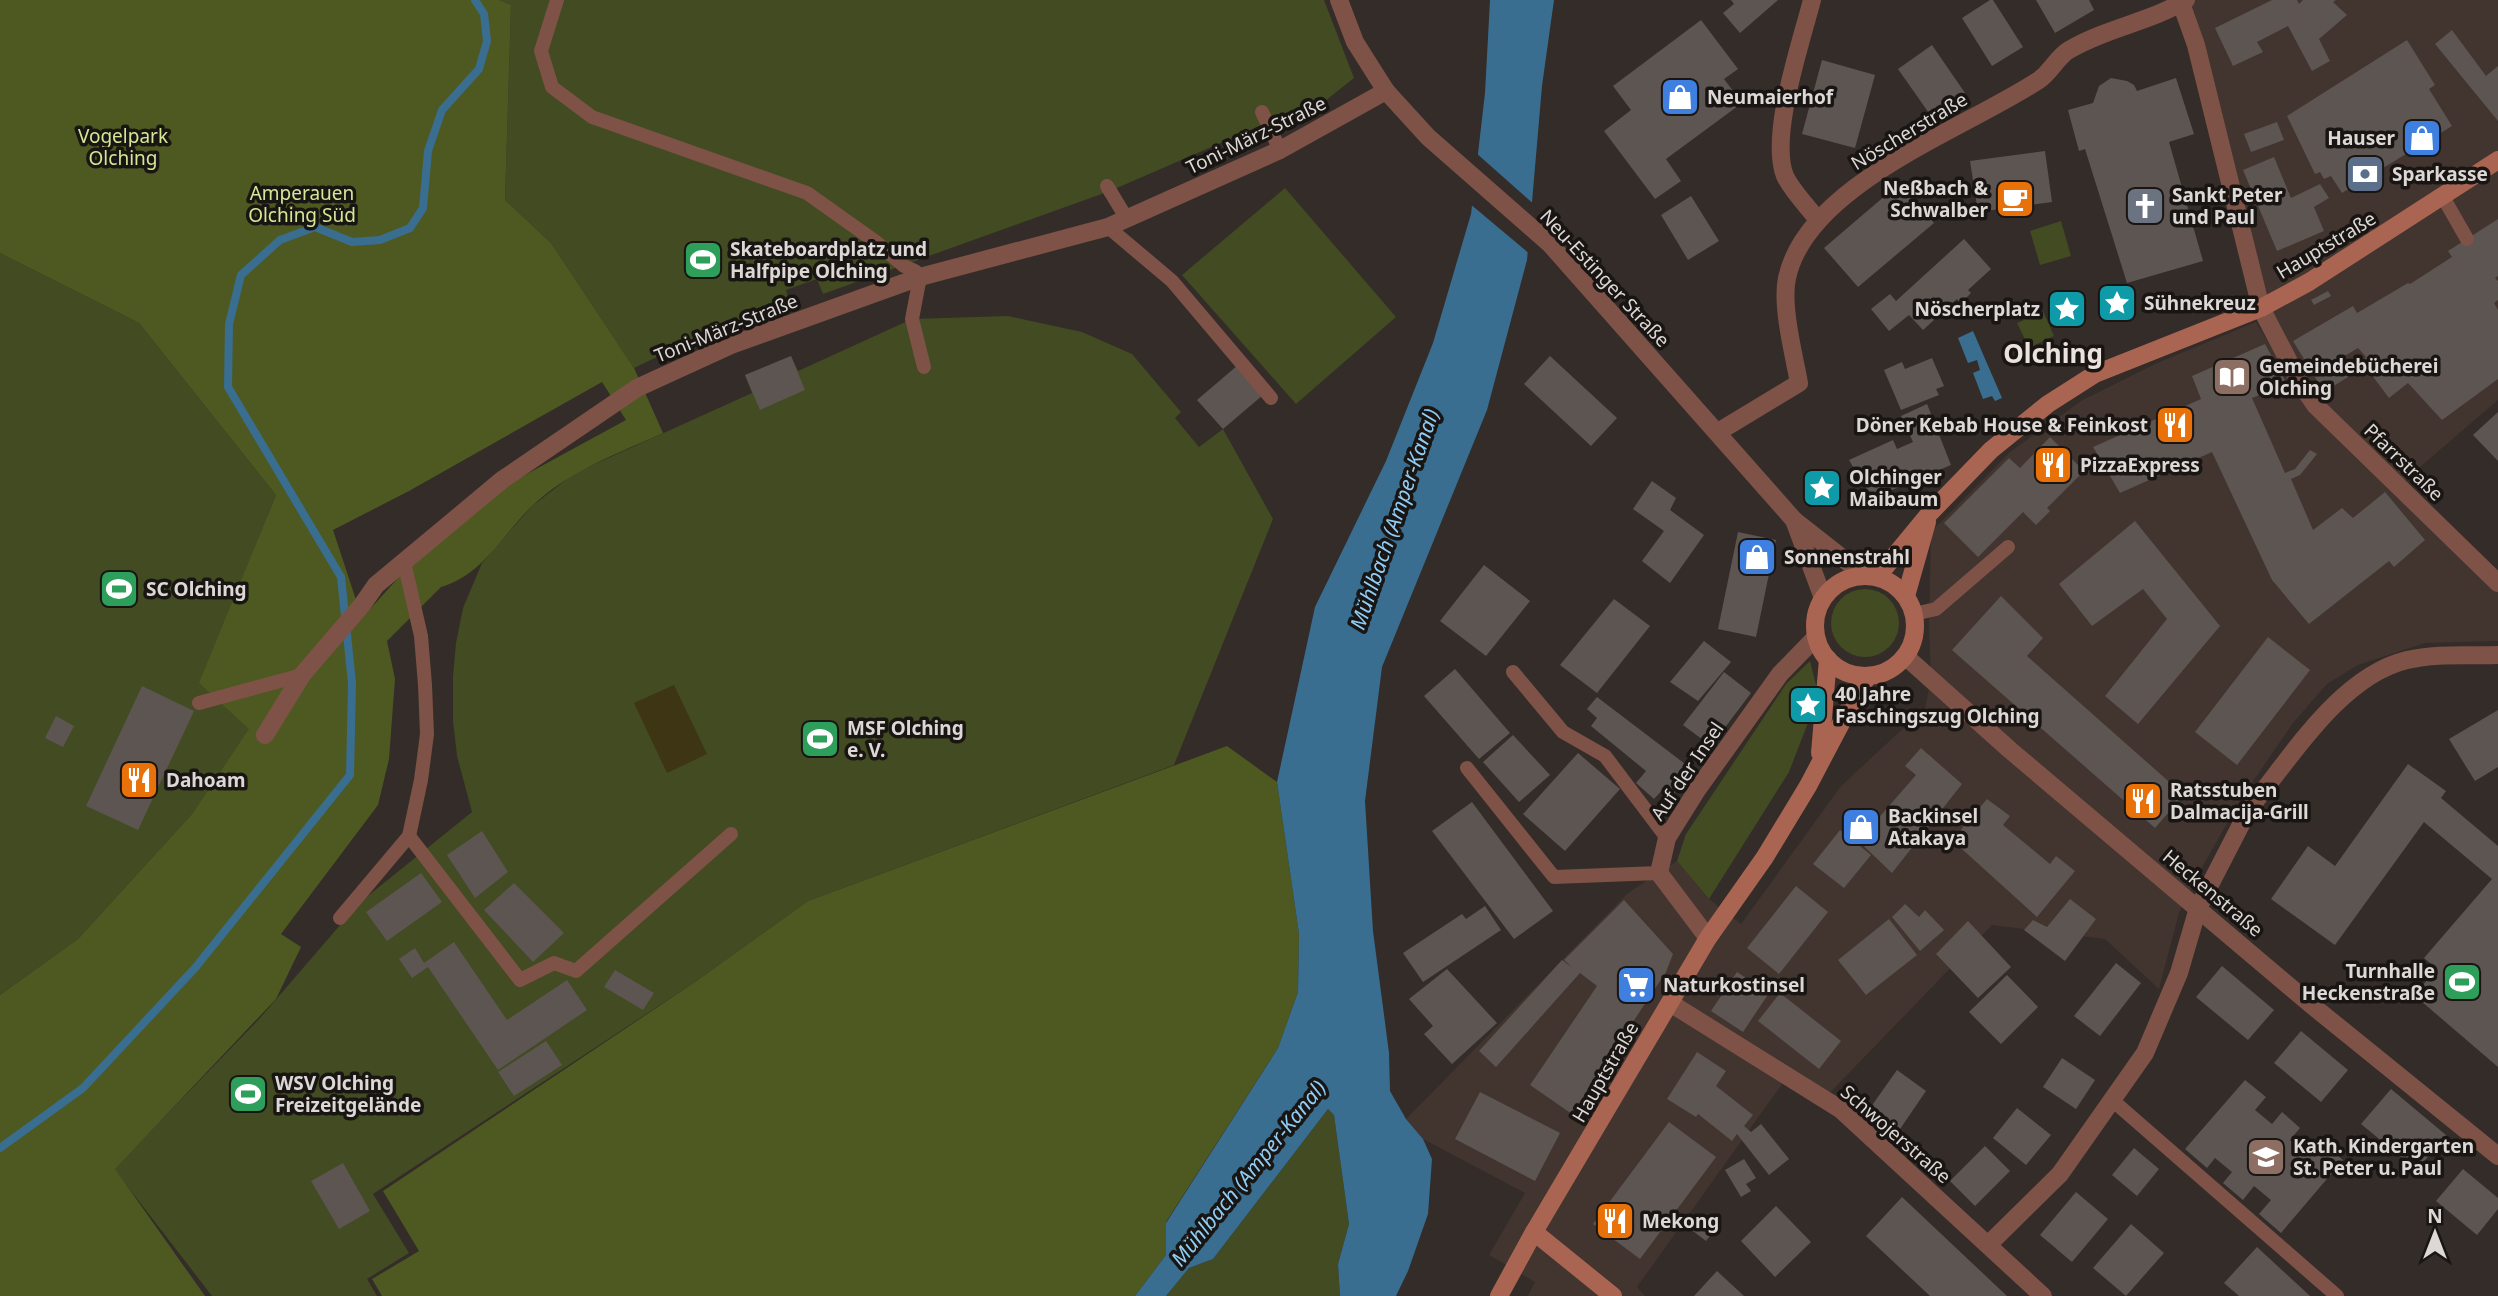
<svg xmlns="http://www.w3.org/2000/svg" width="2498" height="1296" viewBox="0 0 2498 1296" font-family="'Noto Sans',sans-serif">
<rect width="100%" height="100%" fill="#332c28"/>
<g fill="#42342e">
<polygon points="2186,0 2498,0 2498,400 2399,485 2315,405 2261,308"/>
<polygon points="2256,322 2308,410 2498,592 2498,641 2425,643 2358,665 2327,684 2293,723 2241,799 2201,869 2179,913 2159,989 2105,939 1992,925 1821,1102 1785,1080 1637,1287 1645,1296 1528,1296 1535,1282 1489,1255 1525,1193 1423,1139 1406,1119 1628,893 1677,861 1709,899 1741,924 1841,786 1925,708 1931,679 1929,625 1931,532 2010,452 2081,401 2157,363"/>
</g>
<g fill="#424b21">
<polygon points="499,0 1324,0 1354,78 1325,101 1262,125 1110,191 823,294 817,279 786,290 788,298 692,340 634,368 551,243 505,200 511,5"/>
<polygon points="1285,188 1396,317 1296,404 1182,275"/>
<polygon points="2061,221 2071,256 2040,265 2030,231"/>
<polygon points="0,253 139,323 276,495 200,683 250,729 192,814 78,939 0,995"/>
<polygon points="2043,311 2054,336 2029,348 2017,323"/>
<polygon points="1008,316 1082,332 1132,354 1181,412 1175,418 1199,447 1223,429 1273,519 1174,765 808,901 695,982 373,1194 409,1253 367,1279 377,1296 212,1296 114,1169 260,1018 359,903 472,812 457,756 453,721 453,676 456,643 463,608 482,563 532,506 575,473 752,393 745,375 791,356 798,371 912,319"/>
<circle cx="1865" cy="623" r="34"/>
<polygon points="1810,661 1817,689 1811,715 1789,772 1709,899 1677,861 1686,834 1786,684"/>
<polygon points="1328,1109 1334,1115 1349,1224 1338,1264 1340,1296 1166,1296 1189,1268 1213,1259"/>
</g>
<g fill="#4e5922" fill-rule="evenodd">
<path d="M0 0H499L511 5 505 200 551 243 634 368 663 433C617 454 569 471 532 506 503 534 483 575 441 587L387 641 395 679 389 759 378 805 281 934 301 947 276 999 115 1169 205 1296H0V995L78 939 192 814 249 729 199 683 276 495 139 323 0 253ZM602 382 626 420 514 481 409 566 362 618 333 530 409 491Z"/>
<polygon points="1227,746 1277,782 1299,934 1298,992 1278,1048 1166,1222 1166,1255 1135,1296 382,1296 372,1279 419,1251 383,1191 695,982 808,901"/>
</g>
<polygon fill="#3d3514" points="674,685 707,754 667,773 634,703"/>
<g fill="#396e91">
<polygon points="1490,0 1554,0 1542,86 1527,260 1487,410 1382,667 1365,801 1373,931 1389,1053 1390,1091 1406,1119 1423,1139 1432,1159 1428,1214 1408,1271 1396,1296 1340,1296 1338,1264 1349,1224 1334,1115 1328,1109 1213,1259 1189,1268 1166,1296 1135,1296 1166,1255 1166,1223 1278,1048 1298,992 1299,934 1277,782 1315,607 1386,461 1433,343 1471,214 1485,93"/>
<polygon points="1973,331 2002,398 1995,401 1992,396 1983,399 1973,373 1980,370 1977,360 1968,363 1958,338"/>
</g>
<polygon fill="#332c28" points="1475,152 1536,206 1531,255 1469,203"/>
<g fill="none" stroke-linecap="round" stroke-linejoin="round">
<polyline stroke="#396e91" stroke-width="8" points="0,1148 83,1088 195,968 350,775 352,683 341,577 228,387 229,324 241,275 280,240 315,227 352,242 380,240 410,228 423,208 428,151 442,110 479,69 487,41 484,14 475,0"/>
</g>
<g fill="#5d5552">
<polygon points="1731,0 1778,0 1740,33 1723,13 1734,4"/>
<polygon points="1990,0 1993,0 2023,47 1992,66 1962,18"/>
<polygon points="2036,0 2089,0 2094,10 2055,33"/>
<polygon points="2272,0 2297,0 2299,4 2303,0 2336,0 2333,2 2347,15 2319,39 2330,61 2312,71 2288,26 2257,42 2263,52 2233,66 2215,28"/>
<polygon points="1701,20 1738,69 1724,79 1742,103 1666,159 1681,181 1655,199 1604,131 1631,110 1613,86"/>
<polygon points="2452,30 2486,76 2498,66 2498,121 2435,44"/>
<polygon points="2407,40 2435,85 2429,89 2452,126 2342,193 2331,176 2324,179 2320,172 2315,174 2287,116"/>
<polygon points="1932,45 1965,93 1931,116 1898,69"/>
<polygon points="1822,60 1875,75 1855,148 1802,134"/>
<polygon points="2111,78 2127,81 2134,85 2137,91 2176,78 2194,134 2169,142 2203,261 2127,283 2085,149 2079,151 2068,110 2093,103 2099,86"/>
<polygon points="2277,122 2284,140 2251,152 2244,134"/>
<polygon points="2045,151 2052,202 1978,212 1970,161"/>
<polygon points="2274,157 2291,198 2320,184 2329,198 2314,207 2324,231 2277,251 2243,170"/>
<polygon points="1900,183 1934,223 1858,287 1824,248"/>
<polygon points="1691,196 1719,241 1688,260 1661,215"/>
<polygon points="2498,219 2498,276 2495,278 2498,281 2498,300 2494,303 2498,310 2498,379 2442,420 2408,383 2389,398 2362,362 2366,357 2358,348 2338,360 2348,377 2324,392 2293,341 2353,306 2357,313 2408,283 2410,284 2452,257 2448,251"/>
<polygon points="1964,239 1991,269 1968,290 1971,293 1966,298 1960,303 1957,299 1923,330 1909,315 1889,331 1871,309 1890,294 1896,301"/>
<polygon points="2316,248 2318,253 2301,262 2299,256"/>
<polygon points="2328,291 2331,296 2314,305 2311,300"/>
<polygon points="2265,344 2287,384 2252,398 2285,473 2295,469 2310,450 2317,454 2300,475 2291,479 2313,530 2342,508 2353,518 2385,492 2425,540 2394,567 2389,561 2309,624 2272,580 2212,452 2120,493 2093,447 2201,399 2192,376"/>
<polygon points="791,356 805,390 760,410 745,375"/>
<polygon points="1550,356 1617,418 1591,446 1524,384"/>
<polygon points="1932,358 1944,386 1936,389 1939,395 1901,410 1884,370 1902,362 1905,369"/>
<polygon points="1238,365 1263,395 1223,429 1197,400"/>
<polygon points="1927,404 1951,465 1885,493 1875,494 1867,490 1849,460 1893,440 1897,449 1913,442 1901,416"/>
<polygon points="2498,412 2498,461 2473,435"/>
<polygon points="2050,437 2084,471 2047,508 2050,511 2036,525 2023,512 1978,557 1944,523 2009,458 2020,468"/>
<polygon points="1652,481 1676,498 1670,510 1704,535 1670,583 1642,561 1664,531 1633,509"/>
<polygon points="2135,521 2220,626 2138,724 2105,696 2167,619 2143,589 2092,626 2059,584"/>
<polygon points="1738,532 1776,540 1756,637 1718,629"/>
<polygon points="1484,565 1530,601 1486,656 1440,621"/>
<polygon points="2001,596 2043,638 2027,656 2184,795 2155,828 1952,650"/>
<polygon points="1614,599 1650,626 1597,693 1560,665"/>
<polygon points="2268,637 2310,670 2237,765 2195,732"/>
<polygon points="1704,641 1731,662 1698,701 1670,682"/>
<polygon points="1455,669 1510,733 1479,759 1424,696"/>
<polygon points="1724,672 1751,693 1711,746 1683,725"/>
<polygon points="142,686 194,711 138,830 86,806"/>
<polygon points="1597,697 1693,770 1674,794 1666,786 1654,799 1636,783 1646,771 1591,726 1597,718 1587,709"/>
<polygon points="2498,710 2498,767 2475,781 2449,739"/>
<polygon points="56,716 74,726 63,747 45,738"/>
<polygon points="1513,735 1550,775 1519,802 1483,762"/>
<polygon points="1921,748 1962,784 1892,873 1850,833 1865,815 1875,822 1916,775 1905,766"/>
<polygon points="1578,753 1620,789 1565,851 1523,814"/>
<polygon points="2408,764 2446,791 2441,798 2498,846 2498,1067 2414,995 2437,969 2424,958 2492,879 2424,822 2335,945 2271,899 2308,846 2335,866"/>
<polygon points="1987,799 2010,816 2003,825 2050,864 2056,856 2075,871 2037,917 1952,840"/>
<polygon points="1472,802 1553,911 1514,939 1432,831"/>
<polygon points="1840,830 1871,855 1844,888 1813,864"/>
<polygon points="482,831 508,872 475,898 447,855"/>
<polygon points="421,873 442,902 387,941 366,912"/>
<polygon points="514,883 564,933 533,962 484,910"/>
<polygon points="1796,886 1828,912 1779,974 1747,948"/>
<polygon points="2070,899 2096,919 2065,961 2024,930 2033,920 2047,927"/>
<polygon points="1624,900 1673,954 1666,972 1572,1114 1530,1085 1597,986 1580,973 1496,1067 1479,1051 1562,960 1573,968 1564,960"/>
<polygon points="1905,904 1919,917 1925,910 1944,930 1920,951 1892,917"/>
<polygon points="1485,906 1501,930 1423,982 1403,953 1462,914 1466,919"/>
<polygon points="1889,919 1917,955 1866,995 1838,960"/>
<polygon points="1968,921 2011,967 1978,998 1936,954"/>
<polygon points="454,942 507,1020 567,980 587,1010 498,1070 428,967 412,978 399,959 415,948 424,963"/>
<polygon points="2116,963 2141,983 2100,1036 2074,1016"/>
<polygon points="2222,966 2274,1010 2248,1040 2196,997"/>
<polygon points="1447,969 1497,1023 1452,1064 1424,1034 1433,1026 1409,999"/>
<polygon points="615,970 654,993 643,1010 604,987"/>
<polygon points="1737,972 1769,993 1743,1032 1711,1011"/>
<polygon points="2007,975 2038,1007 2001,1044 1969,1012"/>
<polygon points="1780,993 1841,1041 1819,1069 1758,1021"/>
<polygon points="2301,1031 2348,1070 2321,1102 2274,1063"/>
<polygon points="546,1041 562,1065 514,1096 498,1072"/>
<polygon points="1697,1052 1726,1071 1716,1086 1753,1115 1744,1126 1751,1132 1761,1124 1789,1159 1769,1175 1737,1134 1732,1141 1698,1114 1696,1117 1667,1099"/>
<polygon points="2062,1058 2095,1080 2076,1109 2043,1087"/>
<polygon points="1897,1070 1926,1091 1898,1132 1868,1111"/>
<polygon points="2245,1080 2266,1097 2255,1110 2272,1124 2282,1112 2300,1128 2290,1140 2308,1155 2320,1141 2343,1160 2281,1233 2259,1214 2271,1200 2254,1186 2243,1200 2223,1183 2232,1172 2215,1158 2207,1168 2185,1149"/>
<polygon points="2391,1089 2446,1135 2417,1170 2361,1124"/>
<polygon points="1480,1092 1560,1133 1535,1181 1455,1139"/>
<polygon points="2017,1108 2051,1135 2026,1165 1993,1138"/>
<polygon points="1669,1122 1716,1157 1640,1259 1593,1224"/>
<polygon points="1985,1146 2010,1171 1975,1206 1950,1181"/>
<polygon points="2134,1148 2159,1169 2137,1196 2112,1175"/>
<polygon points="1744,1159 1756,1178 1746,1184 1751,1191 1741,1197 1725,1170"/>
<polygon points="343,1163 370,1211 339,1229 311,1181"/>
<polygon points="2463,1169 2498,1198 2498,1209 2477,1235 2436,1201"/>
<polygon points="2076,1192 2108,1219 2072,1262 2040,1235"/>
<polygon points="1902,1197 2007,1296 1930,1296 1866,1236"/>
<polygon points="1776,1206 1811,1242 1775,1277 1741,1241"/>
<polygon points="1700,1214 1716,1228 1706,1241 1689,1228"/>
<polygon points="2131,1224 2164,1253 2126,1296 2093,1268"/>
<polygon points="2257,1247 2310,1296 2239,1296 2224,1283"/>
<polygon points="1717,1271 1744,1296 1694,1296"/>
</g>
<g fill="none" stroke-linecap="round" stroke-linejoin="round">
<g stroke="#7e5246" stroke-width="14">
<polyline points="557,0 541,51 552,87 592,117 807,193 876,242 904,266 915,271 920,277 912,319 924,367"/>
<polyline points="1262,112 1280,150"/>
<polyline points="1107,186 1127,219"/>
<polyline points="2443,197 2467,239"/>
<polyline points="1108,227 1172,281 1271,398"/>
<polyline points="1914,614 1936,609 2008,547"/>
<polyline points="1513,672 1563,732 1605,756 1667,838"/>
<polyline points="199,703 302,675"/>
<polyline points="1467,768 1554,877 1659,873"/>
<polyline points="409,836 520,980 554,963 576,971 731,834"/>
<polyline points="340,918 409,836 421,780 427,734 425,685 421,636 404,562"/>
<polyline points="2111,1099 2337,1296"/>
</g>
<g stroke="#7e5246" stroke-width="18">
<polyline points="1339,0 1355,42 1386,91 1428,137 1550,244 1794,520 1864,575"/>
<path d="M1812 0C1801 43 1769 136 1785 176 1792 191 1808 207 1818 220"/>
<polyline points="2181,3 2196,45 2261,308 2300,383 2315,405 2498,583"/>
<path d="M1718 432 1799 383C1794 355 1781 306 1787 278 1807 184 1965 129 2039 80 2051 72 2057 57 2069 50 2106 28 2150 22 2186 0"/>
<polyline points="1794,520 1823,598"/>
<polyline points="1905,656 2010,750 2309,1003 2498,1156"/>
<polyline points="265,735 302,675 362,605 376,585 502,480 637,388 731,345 920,277 1108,227 1280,150 1386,91"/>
<polyline points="1708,938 1659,873 1667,838 1697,790 1780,674 1816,637"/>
<polyline points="1670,1003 1840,1109 2043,1296"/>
<path d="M1989 1244 2060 1174 2145 1053 2179 973 2198 908 2249 809C2290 759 2340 676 2407 660 2437 653 2467 656 2498 655"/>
</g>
<g stroke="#aa6452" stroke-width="18">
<circle cx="1865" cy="626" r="50"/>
<polyline points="1877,577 1929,514 1991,450 2048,404 2095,374 2261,308 2309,282 2498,160"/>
<polyline points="1906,596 1927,522"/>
<polyline points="1820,753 1828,659"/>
<polyline points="1534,1232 1613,1296"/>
<polyline points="1499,1296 1534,1232 1708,938 1765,857 1808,786 1848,710 1868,676"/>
</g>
</g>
<defs>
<g id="shop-square" transform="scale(2.0125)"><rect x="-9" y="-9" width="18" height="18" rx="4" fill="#3f7fe0" stroke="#181513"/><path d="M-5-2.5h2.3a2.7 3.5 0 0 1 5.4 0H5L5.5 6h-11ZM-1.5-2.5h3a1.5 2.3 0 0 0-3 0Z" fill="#fff"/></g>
<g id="bank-square" transform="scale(2.0125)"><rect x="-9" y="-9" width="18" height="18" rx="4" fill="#5c6f8a" stroke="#181513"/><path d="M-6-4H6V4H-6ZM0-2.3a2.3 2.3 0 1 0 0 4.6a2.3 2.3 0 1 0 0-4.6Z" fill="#fff"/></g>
<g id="cafe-square" transform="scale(2.0125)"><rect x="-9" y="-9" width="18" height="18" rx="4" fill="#e8710a" stroke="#181513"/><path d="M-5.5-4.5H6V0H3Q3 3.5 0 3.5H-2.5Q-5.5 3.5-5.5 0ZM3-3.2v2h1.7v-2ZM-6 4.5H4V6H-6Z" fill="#fff"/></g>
<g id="church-square" transform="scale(2.0125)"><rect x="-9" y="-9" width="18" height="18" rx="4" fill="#6b7280" stroke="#181513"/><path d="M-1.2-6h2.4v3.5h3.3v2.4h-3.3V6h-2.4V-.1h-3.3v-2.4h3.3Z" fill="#fff"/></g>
<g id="stadium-square" transform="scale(2.0125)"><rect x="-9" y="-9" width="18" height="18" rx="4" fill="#2e9e5b" stroke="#181513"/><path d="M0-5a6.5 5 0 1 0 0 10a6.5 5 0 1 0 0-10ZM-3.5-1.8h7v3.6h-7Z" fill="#fff"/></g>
<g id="sight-square" transform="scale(2.0125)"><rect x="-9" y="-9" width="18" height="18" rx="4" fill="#0f9aa8" stroke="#181513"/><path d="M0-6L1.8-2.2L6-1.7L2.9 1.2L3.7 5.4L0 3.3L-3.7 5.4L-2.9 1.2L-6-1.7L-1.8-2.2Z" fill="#fff"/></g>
<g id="library-square" transform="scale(2.0125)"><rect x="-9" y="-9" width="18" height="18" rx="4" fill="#8d6e63" stroke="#181513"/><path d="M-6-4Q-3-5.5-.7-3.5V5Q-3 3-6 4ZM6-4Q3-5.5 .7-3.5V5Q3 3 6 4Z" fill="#fff"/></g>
<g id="restaurant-square" transform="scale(2.0125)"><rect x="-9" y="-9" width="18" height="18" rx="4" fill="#e8710a" stroke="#181513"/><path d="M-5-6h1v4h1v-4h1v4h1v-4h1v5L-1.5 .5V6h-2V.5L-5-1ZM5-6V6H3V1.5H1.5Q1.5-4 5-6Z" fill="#fff"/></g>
<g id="supermarket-square" transform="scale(2.0125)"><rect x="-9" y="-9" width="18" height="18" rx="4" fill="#3f7fe0" stroke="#181513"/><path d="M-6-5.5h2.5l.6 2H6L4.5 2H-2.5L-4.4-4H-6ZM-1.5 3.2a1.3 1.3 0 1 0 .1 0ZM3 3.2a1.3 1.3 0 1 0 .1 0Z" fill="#fff"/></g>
<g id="school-square" transform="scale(2.0125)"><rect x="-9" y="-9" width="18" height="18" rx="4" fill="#8d6e63" stroke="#181513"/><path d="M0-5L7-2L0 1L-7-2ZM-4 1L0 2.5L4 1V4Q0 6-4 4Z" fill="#fff"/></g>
</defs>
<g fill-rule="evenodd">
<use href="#shop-square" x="1680" y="97"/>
<use href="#shop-square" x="2422" y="138"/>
<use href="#bank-square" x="2365" y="174"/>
<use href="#cafe-square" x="2015" y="199"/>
<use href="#church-square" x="2145" y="206"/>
<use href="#stadium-square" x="703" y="260"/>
<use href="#sight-square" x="2117" y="303"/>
<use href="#sight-square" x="2067" y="309"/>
<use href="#library-square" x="2232" y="377"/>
<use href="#restaurant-square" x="2175" y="425"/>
<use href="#restaurant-square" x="2053" y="465"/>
<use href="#sight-square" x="1822" y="488"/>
<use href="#shop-square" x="1757" y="557"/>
<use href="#stadium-square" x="119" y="589"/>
<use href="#sight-square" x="1808" y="705"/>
<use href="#stadium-square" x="820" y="739"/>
<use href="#restaurant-square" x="139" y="780"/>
<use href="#restaurant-square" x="2143" y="801"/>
<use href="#shop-square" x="1861" y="827"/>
<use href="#stadium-square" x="2462" y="982"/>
<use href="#supermarket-square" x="1636" y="985"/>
<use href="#stadium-square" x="248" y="1094"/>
<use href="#school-square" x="2266" y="1157"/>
<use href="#restaurant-square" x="1615" y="1221"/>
</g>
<g text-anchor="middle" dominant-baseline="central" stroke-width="7" stroke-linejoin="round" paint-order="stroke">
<g font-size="19" font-weight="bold" fill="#ddd8d6" stroke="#181513" text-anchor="start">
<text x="1707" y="97">Neumaierhof</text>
<text x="2395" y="138" text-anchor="end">Hauser</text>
<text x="2392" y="174">Sparkasse</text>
<text x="1988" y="188" text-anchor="end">Neßbach &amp;<tspan x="1988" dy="22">Schwalber</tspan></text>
<text x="2172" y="195">Sankt Peter<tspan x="2172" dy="22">und Paul</tspan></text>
<text x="730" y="249">Skateboardplatz und<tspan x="730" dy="22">Halfpipe Olching</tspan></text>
<text x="2144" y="303">Sühnekreuz</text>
<text x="2040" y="309" text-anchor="end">Nöscherplatz</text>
<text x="2259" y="366">Gemeindebücherei<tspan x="2259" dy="22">Olching</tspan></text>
<text x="2148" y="425" text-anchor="end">Döner Kebab House &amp; Feinkost</text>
<text x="2080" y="465">PizzaExpress</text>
<text x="1849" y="477">Olchinger<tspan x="1849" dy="22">Maibaum</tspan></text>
<text x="1784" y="557">Sonnenstrahl</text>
<text x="146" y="589">SC Olching</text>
<text x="1835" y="694">40 Jahre<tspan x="1835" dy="22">Faschingszug Olching</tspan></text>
<text x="847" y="728">MSF Olching<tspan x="847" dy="22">e. V.</tspan></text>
<text x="166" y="780">Dahoam</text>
<text x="2170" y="790">Ratsstuben<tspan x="2170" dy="22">Dalmacija-Grill</tspan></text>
<text x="1888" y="816">Backinsel<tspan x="1888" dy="22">Atakaya</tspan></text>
<text x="2435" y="971" text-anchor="end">Turnhalle<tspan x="2435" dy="22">Heckenstraße</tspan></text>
<text x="1663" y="985">Naturkostinsel</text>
<text x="275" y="1083">WSV Olching<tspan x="275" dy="22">Freizeitgelände</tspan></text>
<text x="2293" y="1146">Kath. Kindergarten<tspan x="2293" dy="22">St. Peter u. Paul</tspan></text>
<text x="1642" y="1221">Mekong</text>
</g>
<g font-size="19" fill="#ddd8d6" stroke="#181513">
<text transform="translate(1909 131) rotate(-31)">Nöscherstraße</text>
<text transform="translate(1256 135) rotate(-26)">Toni-März-Straße</text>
<text transform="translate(2326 245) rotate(-31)">Hauptstraße</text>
<text transform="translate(1605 278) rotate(47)">Neu-Estinger Straße</text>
<text transform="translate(726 328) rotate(-22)">Toni-März-Straße</text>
<text transform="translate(2404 462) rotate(44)">Pfarrstraße</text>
<text transform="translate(1687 771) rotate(-56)">Auf der Insel</text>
<text transform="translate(2213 893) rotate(40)">Heckenstraße</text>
<text transform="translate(1605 1072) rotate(-60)">Hauptstraße</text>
<text transform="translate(1896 1134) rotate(41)">Schwojerstraße</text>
</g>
<g font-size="19" fill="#d4e794" stroke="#181513">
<text x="123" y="136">Vogelpark<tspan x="123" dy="22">Olching</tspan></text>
<text x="302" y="193">Amperauen<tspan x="302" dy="22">Olching Süd</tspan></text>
</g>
<g font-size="21" font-style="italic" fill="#8fcdf7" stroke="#181513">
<text transform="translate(1394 519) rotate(-71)">Mühlbach (Amper-Kanal)</text>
<text transform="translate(1248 1173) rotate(-51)">Mühlbach (Amper-Kanal)</text>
</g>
<g font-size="26" font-weight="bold" fill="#ebe1dd" stroke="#181513">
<text x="2053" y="353">Olching</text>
</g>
</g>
<g transform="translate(2435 1233)" stroke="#181513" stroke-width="5" paint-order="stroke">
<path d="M0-5L12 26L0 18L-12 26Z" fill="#ddd8d6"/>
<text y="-10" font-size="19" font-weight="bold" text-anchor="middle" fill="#ddd8d6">N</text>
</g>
</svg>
